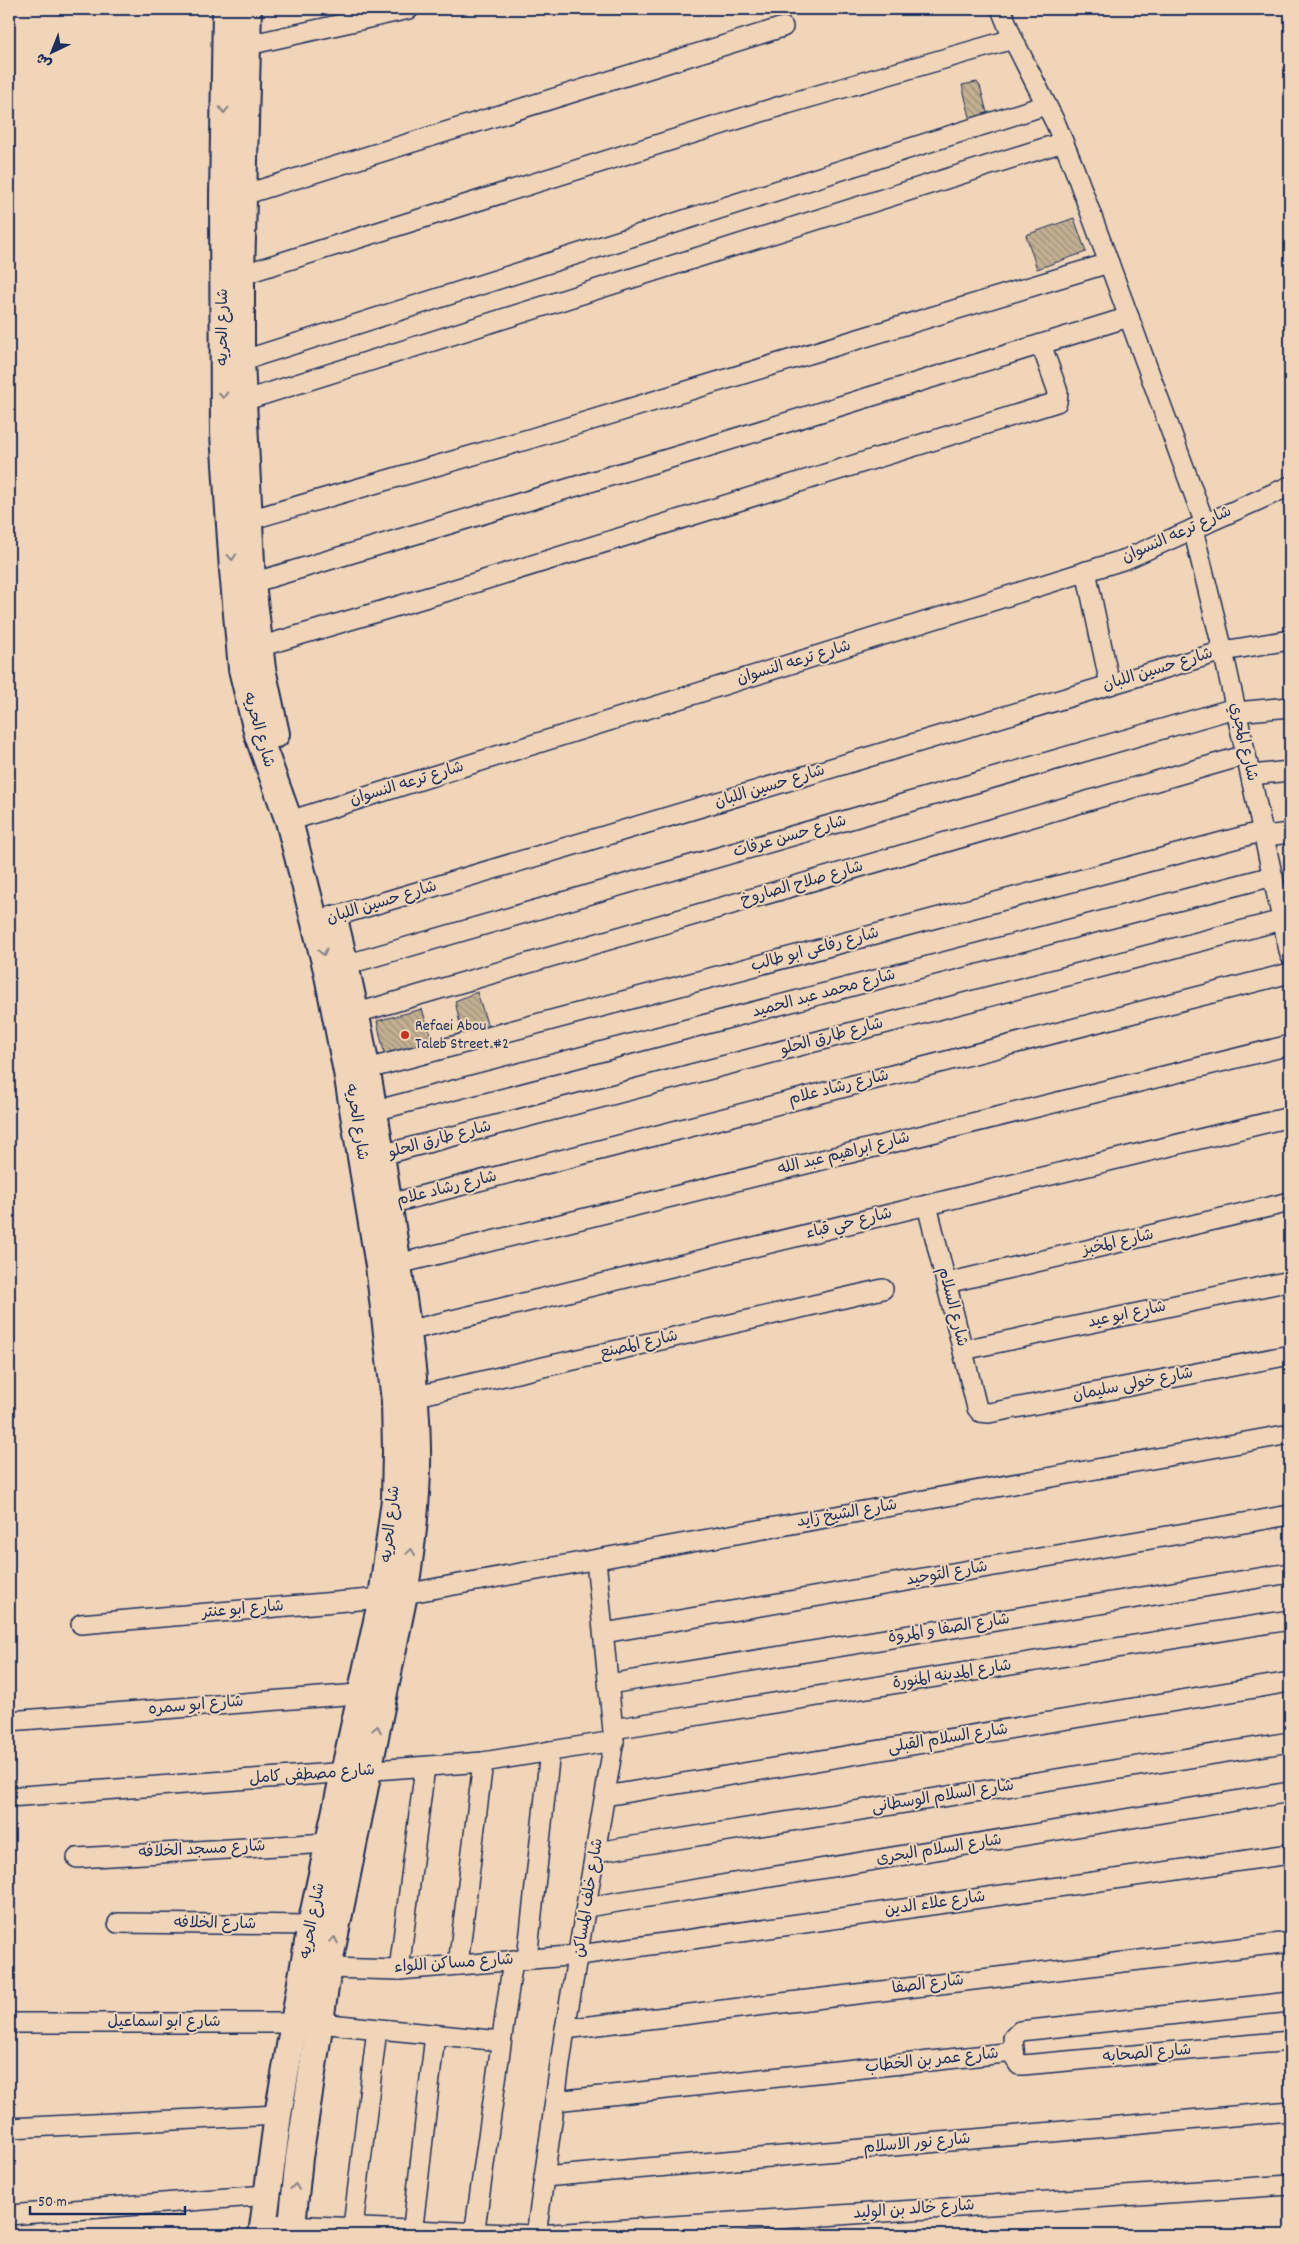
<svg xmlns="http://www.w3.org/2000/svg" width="1299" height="2244" viewBox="0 0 1299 2244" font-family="Dekko,'Playpen Sans Arabic',sans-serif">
<defs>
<pattern id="building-back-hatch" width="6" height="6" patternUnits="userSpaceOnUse" patternTransform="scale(1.25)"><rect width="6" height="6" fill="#c2b091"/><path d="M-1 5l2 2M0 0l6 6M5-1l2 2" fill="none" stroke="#9d907a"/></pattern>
</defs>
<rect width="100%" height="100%" fill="#f1d5b8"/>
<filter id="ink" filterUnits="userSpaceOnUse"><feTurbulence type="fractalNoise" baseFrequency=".02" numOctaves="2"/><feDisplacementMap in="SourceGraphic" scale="10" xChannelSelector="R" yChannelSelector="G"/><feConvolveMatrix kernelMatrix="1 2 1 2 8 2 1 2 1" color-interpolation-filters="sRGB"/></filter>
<g filter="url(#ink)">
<g fill="url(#building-back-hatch)" stroke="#1b2f5e">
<polygon points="977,82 980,86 989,120 972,125 962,85"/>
<polygon points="1074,218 1086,252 1037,269 1026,235"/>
<polygon points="477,992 491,1036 464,1042 455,1001"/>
<polygon points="422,1009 435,1048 386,1061 377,1021"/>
</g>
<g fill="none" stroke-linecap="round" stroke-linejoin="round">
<g stroke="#1b2f5e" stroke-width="22">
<g id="street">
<polyline points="1001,9 1013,39 1056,124 1074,168 1205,524"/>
<polyline points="248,45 409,9"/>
<polyline points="243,195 783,27"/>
<polyline points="241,275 787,104 1013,39"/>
<polyline points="241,361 1046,105"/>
<polyline points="243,401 1063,142"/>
<polyline points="249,520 529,439 1109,263"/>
<polyline points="1193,529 1223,651 1290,955"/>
<polyline points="1086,571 1110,685"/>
<polyline points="252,583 694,451 1129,317"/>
<polyline points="259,647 455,589 1057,402 1058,392 1041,344"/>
<polyline points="1236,712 1290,707"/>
<polyline points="1251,775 1290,771"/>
<polyline points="289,821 1126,559 1290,486"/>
<polyline points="1265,836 1290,833"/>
<polyline points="323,920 1223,651 1290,640"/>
<polyline points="345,965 1235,708"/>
<polyline points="357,1013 1246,755"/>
<polyline points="367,1069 1264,831"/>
<polyline points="374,1111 1273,876"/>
<polyline points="381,1155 1290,918"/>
<polyline points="389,1204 1290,973"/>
<polyline points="927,1205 977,1408 980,1412 989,1413 1290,1355"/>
<polyline points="398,1264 1290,1045"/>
<polyline points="947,1283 1290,1202"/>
<polyline points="407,1331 1290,1117"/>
<polyline points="963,1350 1290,1281"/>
<polyline points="404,1399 883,1289"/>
<polyline points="81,1624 382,1598 1290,1434"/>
<polyline points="604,1633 1290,1515"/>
<polyline points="609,1684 1290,1573"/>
<polyline points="9,1721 371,1693"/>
<polyline points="613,1729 1290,1620"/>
<polyline points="605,1796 1290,1682"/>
<polyline points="9,1797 483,1762 614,1741"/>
<polyline points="596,1852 1290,1742"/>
<polyline points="77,1858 328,1843"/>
<polyline points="587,1907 1290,1792"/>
<polyline points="118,1923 311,1925"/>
<polyline points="527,1959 550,1751"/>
<polyline points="458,1965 483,1762"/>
<polyline points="328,1968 399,1970 580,1955 1290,1854"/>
<polyline points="399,1970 425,1767"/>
<polyline points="1290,2002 1020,2031 1013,2038 1015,2059 1019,2065 1023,2065 1290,2041"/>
<polyline points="9,2023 319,2023 501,2041"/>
<polyline points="565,2029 1290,1942"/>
<polyline points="555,2101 1014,2052"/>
<polyline points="9,2128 278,2115"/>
<polyline points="544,2177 1290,2111"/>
<polyline points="9,2215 267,2195"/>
<polyline points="262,2224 534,2235"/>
<polyline points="352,2235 377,2029"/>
<polyline points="412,2235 435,2035"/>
<polyline points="474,2235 513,1960"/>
<polyline points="536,2235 565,2029 614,1741 596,1560"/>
<polyline points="537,2235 1290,2185"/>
</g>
</g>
<g stroke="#1b2f5e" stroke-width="30">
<g id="secondary">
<polyline points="226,9 223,198 224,434 233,570 242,669 258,735 289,821 327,970 347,1072 379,1266 395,1401 396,1451 395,1500 382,1598 311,1925 278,2115 262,2235"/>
<polyline points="248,9 241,275 241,361 252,583 262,669 276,734"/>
<path d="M291 2235 299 2158 328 1968 404 1594C412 1546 418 1497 417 1448 416 1368 401 1287 389 1208 375 1111 358 1015 334 919"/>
</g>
</g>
<use href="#street" stroke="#f1d5b8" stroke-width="19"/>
<use href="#secondary" stroke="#f1d5b8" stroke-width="26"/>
</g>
<defs><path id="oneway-chevron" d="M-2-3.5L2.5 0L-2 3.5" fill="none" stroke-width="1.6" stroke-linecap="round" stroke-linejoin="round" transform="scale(1.25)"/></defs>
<g stroke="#86828b">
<use href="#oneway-chevron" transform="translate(224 110) rotate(91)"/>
<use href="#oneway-chevron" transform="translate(223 395) rotate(89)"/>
<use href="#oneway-chevron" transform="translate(232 557) rotate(86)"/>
<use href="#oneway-chevron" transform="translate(323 952) rotate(77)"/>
<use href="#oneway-chevron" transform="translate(411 1552) rotate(-82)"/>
<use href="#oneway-chevron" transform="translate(377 1729) rotate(-79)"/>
<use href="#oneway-chevron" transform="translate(334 1940) rotate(-78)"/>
<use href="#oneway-chevron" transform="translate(295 2187) rotate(-84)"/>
</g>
</g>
<circle fill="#c8321e" stroke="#f1d5b8" stroke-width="2" cx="405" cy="1035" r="5"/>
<g text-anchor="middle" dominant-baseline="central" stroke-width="4" stroke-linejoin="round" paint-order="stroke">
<g font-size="16" fill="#1b2f5e" stroke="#f1d5b8">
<text transform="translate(223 327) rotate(-90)">شارع الحريه</text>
<text transform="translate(1177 535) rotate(-24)">شارع ترعه النسوان</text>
<text transform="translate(794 663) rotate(-17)">شارع ترعه النسوان</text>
<text transform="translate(1158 670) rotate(-17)">شارع حسين اللبان</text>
<text transform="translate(258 730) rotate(74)">شارع الحريه</text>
<text transform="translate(1243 742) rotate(77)">شارع المجري</text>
<text transform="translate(407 784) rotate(-17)">شارع ترعه النسوان</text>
<text transform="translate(770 787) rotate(-17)">شارع حسين اللبان</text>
<text transform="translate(790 837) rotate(-16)">شارع حسن عرفات</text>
<text transform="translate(802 884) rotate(-16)">شارع صلاح الصاروخ</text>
<text transform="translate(382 903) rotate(-17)">شارع حسين اللبان</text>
<text transform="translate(815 950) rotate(-15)">شارع رفاعى ابو طالب</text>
<text transform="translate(824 994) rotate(-15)">شارع محمد عبد الحميد</text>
<text transform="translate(832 1037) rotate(-15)">شارع طارق الحلو</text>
<text transform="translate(839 1088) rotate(-14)">شارع رشاد علام</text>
<text transform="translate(356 1122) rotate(81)">شارع الحريه</text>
<text transform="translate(440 1140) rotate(-15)">شارع طارق الحلو</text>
<text transform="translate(844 1154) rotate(-14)">شارع ابراهيم عبد الله</text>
<text transform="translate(447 1189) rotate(-14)">شارع رشاد علام</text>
<text transform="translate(849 1224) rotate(-14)">شارع حي قباء</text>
<text transform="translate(1118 1243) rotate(-13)">شارع المخبز</text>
<text transform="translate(952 1307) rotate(76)">شارع السلام</text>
<text transform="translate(1127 1315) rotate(-12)">شارع ابو عيد</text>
<text transform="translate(639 1345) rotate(-13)">شارع المصنع</text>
<text transform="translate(1133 1385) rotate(-11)">شارع خولى سليمان</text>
<text transform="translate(847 1514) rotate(-10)">شارع الشيخ زايد</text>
<text transform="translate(391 1524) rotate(-84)">شارع الحريه</text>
<text transform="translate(947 1574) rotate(-10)">شارع التوحيد</text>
<text transform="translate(243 1610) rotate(-5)">شارع ابو عنتر</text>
<text transform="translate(949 1629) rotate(-9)">شارع الصفا و المروة</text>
<text transform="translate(952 1675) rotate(-9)">شارع المدينه المنورة</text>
<text transform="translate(196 1706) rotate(-5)">شارع ابو سمره</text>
<text transform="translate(948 1739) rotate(-9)">شارع السلام القبلى</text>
<text transform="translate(312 1775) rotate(-4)">شارع مصطفى كامل</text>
<text transform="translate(943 1797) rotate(-9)">شارع السلام الوسطانى</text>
<text transform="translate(202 1850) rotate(-3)">شارع مسجد الخلافه</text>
<text transform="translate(939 1850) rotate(-9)">شارع السلام البحرى</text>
<text transform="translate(589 1898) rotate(-81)">شارع خلف المساكن</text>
<text transform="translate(935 1904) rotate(-8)">شارع علاء الدين</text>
<text transform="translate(313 1921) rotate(-79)">شارع الحريه</text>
<text transform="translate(215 1924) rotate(1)">شارع الخلافه</text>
<text transform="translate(454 1964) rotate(-4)">شارع مساكن اللواء</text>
<text transform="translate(928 1985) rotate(-7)">شارع الصفا</text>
<text x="164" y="2022">شارع ابو اسماعيل</text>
<text transform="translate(1147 2054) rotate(-5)">شارع الصحابه</text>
<text transform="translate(932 2061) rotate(-6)">شارع عمر بن الخطاب</text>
<text transform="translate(917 2144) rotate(-5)">شارع نور الاسلام</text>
<text transform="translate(914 2210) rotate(-4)">شارع خالد بن الوليد</text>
</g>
<g font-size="16" fill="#1b2f5e" stroke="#f1d5b8" text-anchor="start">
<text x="415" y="1026">Refaei Abou<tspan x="415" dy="18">Taleb Street #2</tspan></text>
</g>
</g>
<rect width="1299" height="2244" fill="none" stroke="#f1d5b8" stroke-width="30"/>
<rect x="15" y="15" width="1269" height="2214" fill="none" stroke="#1b2f5e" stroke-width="2" filter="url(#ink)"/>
<g transform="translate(52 52) rotate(223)" stroke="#f1d5b8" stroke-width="4" paint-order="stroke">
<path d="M0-4L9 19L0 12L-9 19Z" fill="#1b2f5e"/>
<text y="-8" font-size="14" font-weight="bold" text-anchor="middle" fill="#1b2f5e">ش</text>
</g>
<path d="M30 2206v8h155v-8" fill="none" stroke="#1b2f5e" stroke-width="2.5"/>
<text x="38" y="2206" font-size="15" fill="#1b2f5e" stroke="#f1d5b8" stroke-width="4" paint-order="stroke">50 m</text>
</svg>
